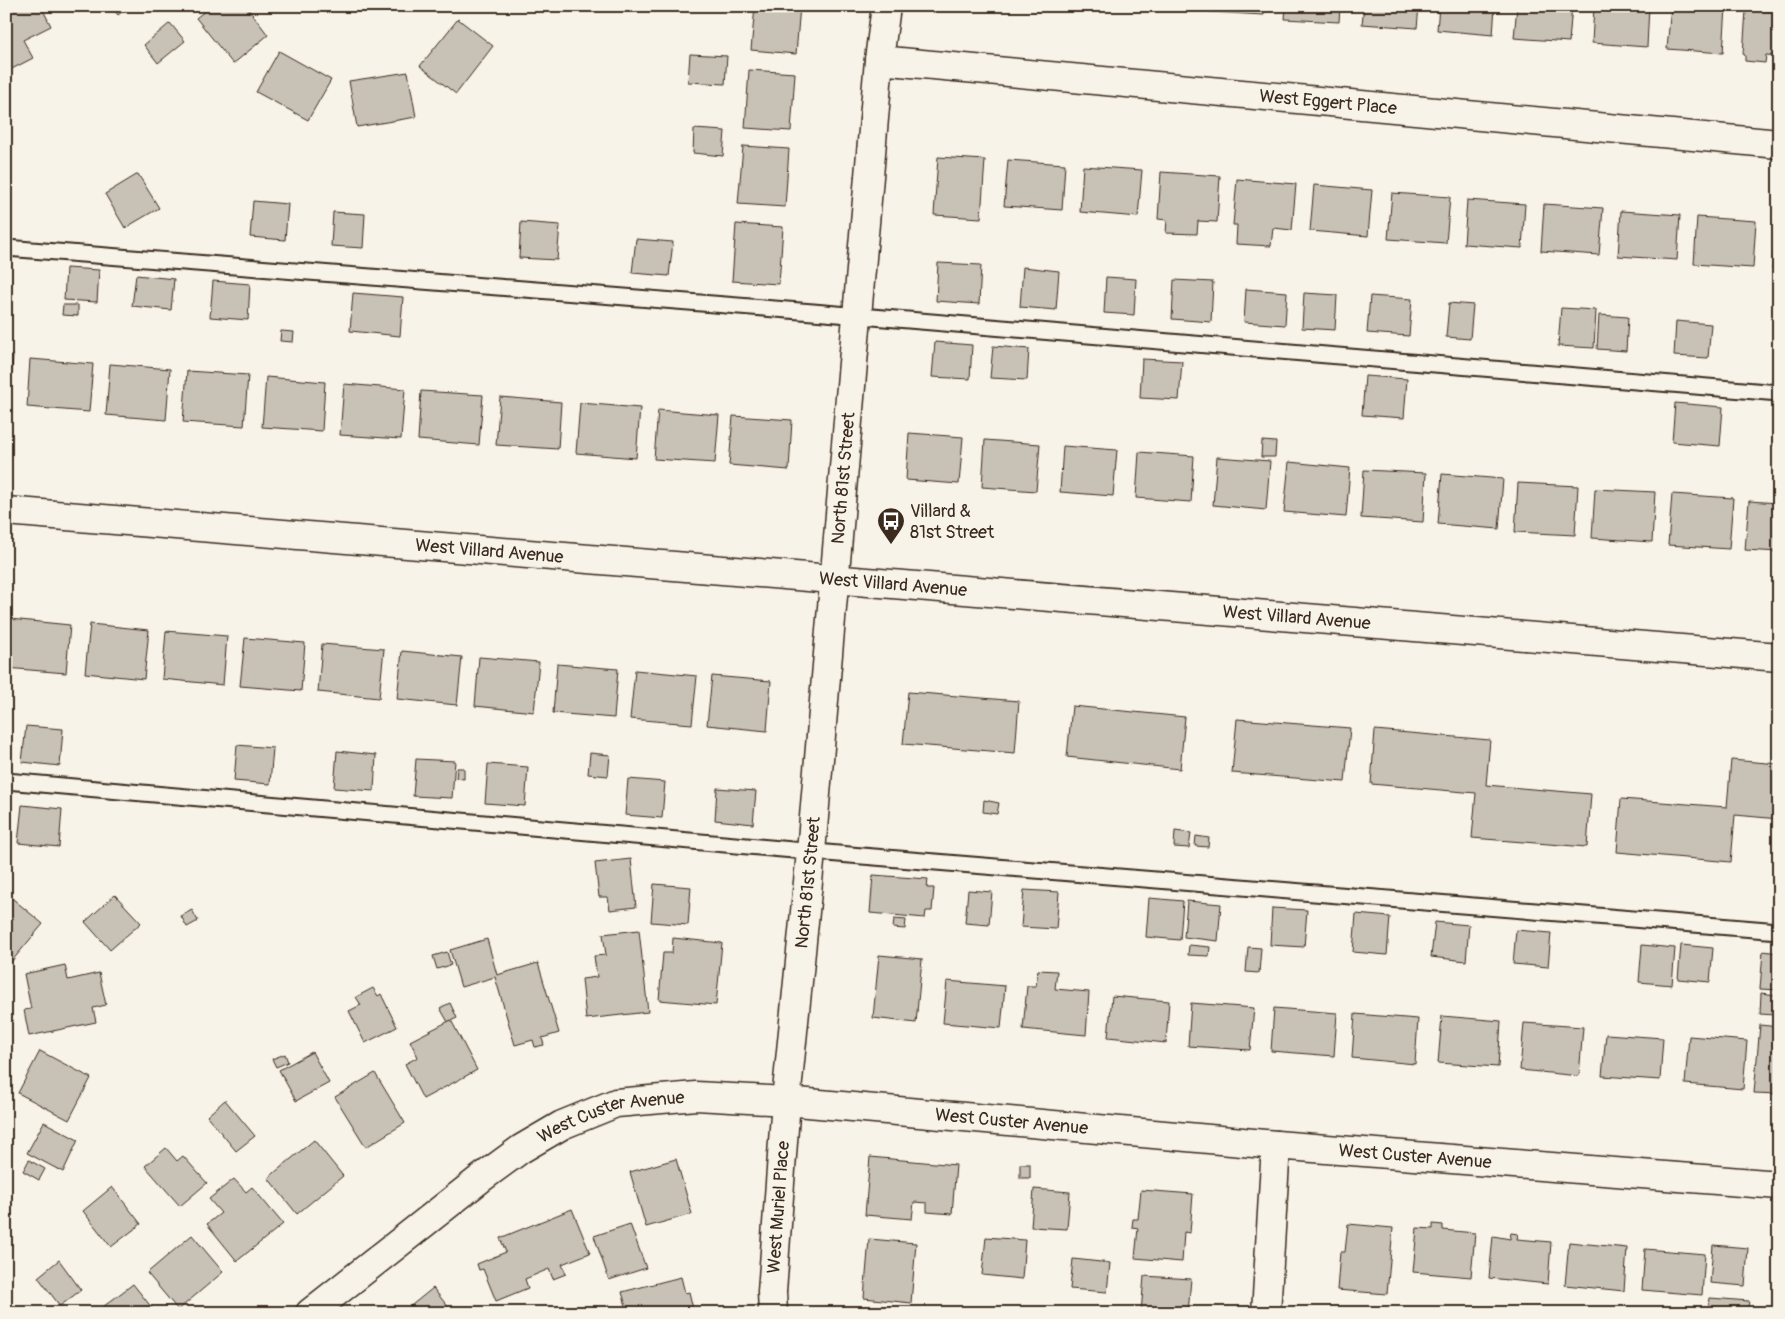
<svg xmlns="http://www.w3.org/2000/svg" width="1785" height="1319" viewBox="0 0 1785 1319" font-family="Pangolin,sans-serif">
<rect width="100%" height="100%" fill="#f7f3e8"/>
<filter id="ink" filterUnits="userSpaceOnUse"><feTurbulence type="fractalNoise" baseFrequency=".02" numOctaves="2"/><feDisplacementMap in="SourceGraphic" scale="10" xChannelSelector="R" yChannelSelector="G"/><feConvolveMatrix kernelMatrix="1 2 1 2 8 2 1 2 1" color-interpolation-filters="sRGB"/></filter>
<g filter="url(#ink)">
<g fill="#c8c1b6" stroke="#3b2a1e">
<polygon points="6,6 41,6 51,26 23,40 33,58 6,72"/>
<polygon points="111,6 129,6 118,15"/>
<polygon points="211,6 246,6 268,35 233,64 196,18"/>
<polygon points="755,6 800,6 796,54 751,50"/>
<polygon points="1138,6 1186,6 1186,9"/>
<polygon points="1209,6 1264,6 1264,15 1209,12"/>
<polygon points="1286,6 1340,6 1339,22 1285,19"/>
<polygon points="1364,6 1419,6 1417,28 1362,24"/>
<polygon points="1439,6 1495,6 1493,35 1437,30"/>
<polygon points="1517,6 1572,6 1569,42 1514,38"/>
<polygon points="1594,6 1649,6 1647,47 1592,43"/>
<polygon points="1671,6 1726,7 1723,53 1667,49"/>
<polygon points="1746,10 1779,12 1779,56 1766,55 1765,63 1745,61 1745,55 1743,54"/>
<polygon points="458,19 493,46 456,94 420,66"/>
<polygon points="170,23 185,41 158,63 144,45"/>
<polygon points="279,51 331,80 308,120 256,92"/>
<polygon points="690,54 727,56 725,84 688,82"/>
<polygon points="749,70 795,73 791,131 745,128"/>
<polygon points="408,72 416,117 357,127 349,81"/>
<polygon points="694,129 725,131 723,156 693,153"/>
<polygon points="743,146 789,149 785,207 738,204"/>
<polygon points="938,157 985,160 981,218 934,215"/>
<polygon points="1008,160 1065,164 1062,210 1004,206"/>
<polygon points="1083,166 1142,170 1138,217 1080,212"/>
<polygon points="1161,172 1220,176 1217,222 1198,221 1197,234 1166,233 1167,220 1158,219"/>
<polygon points="138,174 159,208 125,228 105,194"/>
<polygon points="1237,179 1296,184 1292,230 1273,228 1271,246 1236,244 1237,225 1233,225"/>
<polygon points="1314,185 1372,190 1368,236 1310,231"/>
<polygon points="1392,193 1450,197 1446,243 1388,239"/>
<polygon points="1467,200 1525,204 1522,248 1464,244"/>
<polygon points="253,201 288,204 285,240 250,237"/>
<polygon points="1544,204 1603,208 1599,255 1541,251"/>
<polygon points="1621,211 1680,215 1677,260 1618,256"/>
<polygon points="333,212 365,214 363,248 331,246"/>
<polygon points="1697,217 1756,221 1753,268 1694,264"/>
<polygon points="521,222 560,225 557,260 519,258"/>
<polygon points="736,224 783,227 779,284 732,281"/>
<polygon points="1776,224 1779,224 1779,269 1772,269"/>
<polygon points="636,239 673,242 669,276 632,273"/>
<polygon points="938,263 981,265 979,304 936,301"/>
<polygon points="1023,267 1059,271 1056,310 1020,307"/>
<polygon points="66,268 99,270 97,302 64,300"/>
<polygon points="136,275 174,279 171,310 132,306"/>
<polygon points="1106,277 1136,279 1134,315 1104,313"/>
<polygon points="1174,280 1213,282 1211,322 1172,319"/>
<polygon points="213,281 250,284 248,320 210,317"/>
<polygon points="1246,289 1287,292 1285,325 1244,322"/>
<polygon points="353,293 403,297 400,336 350,331"/>
<polygon points="1304,293 1337,295 1335,330 1302,328"/>
<polygon points="1370,296 1412,299 1409,336 1367,333"/>
<polygon points="1449,303 1473,305 1470,339 1446,337"/>
<polygon points="63,305 78,305 78,316 62,315"/>
<polygon points="1561,308 1596,310 1594,348 1558,346"/>
<polygon points="1599,315 1628,317 1626,351 1597,349"/>
<polygon points="1676,321 1711,324 1708,358 1674,356"/>
<polygon points="281,331 294,332 293,342 280,341"/>
<polygon points="935,342 972,345 970,379 932,377"/>
<polygon points="993,346 1029,349 1027,380 990,378"/>
<polygon points="6,355 13,356 9,406 6,406"/>
<polygon points="30,359 93,364 89,412 27,407"/>
<polygon points="1142,359 1182,361 1179,400 1140,398"/>
<polygon points="110,364 170,369 166,420 106,415"/>
<polygon points="187,371 248,375 244,426 183,422"/>
<polygon points="1365,376 1407,379 1404,418 1362,415"/>
<polygon points="266,377 325,382 322,431 262,427"/>
<polygon points="344,384 405,389 401,439 340,435"/>
<polygon points="421,391 483,395 479,445 418,440"/>
<polygon points="500,397 561,402 558,449 496,445"/>
<polygon points="580,403 640,408 636,458 576,453"/>
<polygon points="1675,403 1723,407 1720,446 1672,442"/>
<polygon points="1776,409 1779,409 1779,446 1773,445"/>
<polygon points="658,410 719,415 715,463 654,459"/>
<polygon points="733,416 792,420 789,470 729,465"/>
<polygon points="909,433 963,437 959,484 906,480"/>
<polygon points="985,440 1040,444 1036,491 982,487"/>
<polygon points="1262,441 1276,442 1275,457 1261,457"/>
<polygon points="1063,446 1117,450 1113,496 1060,492"/>
<polygon points="1139,452 1194,456 1191,502 1136,498"/>
<polygon points="1217,457 1270,461 1266,510 1213,505"/>
<polygon points="1289,462 1350,468 1346,517 1284,512"/>
<polygon points="1364,470 1426,473 1423,522 1361,518"/>
<polygon points="1442,474 1503,479 1499,529 1438,524"/>
<polygon points="1518,483 1578,486 1575,535 1515,532"/>
<polygon points="1595,489 1655,492 1652,542 1592,538"/>
<polygon points="1672,494 1733,498 1729,549 1668,545"/>
<polygon points="1749,501 1779,503 1779,552 1745,550"/>
<polygon points="10,619 70,625 66,673 6,668"/>
<polygon points="90,624 149,630 144,679 85,673"/>
<polygon points="166,631 227,636 223,685 162,679"/>
<polygon points="245,638 305,643 301,691 240,686"/>
<polygon points="322,644 384,649 379,698 318,692"/>
<polygon points="402,651 462,657 457,705 397,699"/>
<polygon points="479,657 539,662 534,712 475,706"/>
<polygon points="557,664 618,669 614,718 553,713"/>
<polygon points="635,670 697,676 692,724 630,719"/>
<polygon points="712,676 771,681 767,731 707,725"/>
<polygon points="908,692 1019,701 1015,753 903,744"/>
<polygon points="1072,706 1185,717 1180,769 1067,757"/>
<polygon points="1237,719 1350,728 1345,782 1232,773"/>
<polygon points="26,726 63,729 60,766 22,762"/>
<polygon points="1375,730 1490,740 1486,785 1591,794 1587,847 1472,838 1476,793 1371,784"/>
<polygon points="237,745 273,748 270,784 234,781"/>
<polygon points="337,751 376,755 374,791 334,788"/>
<polygon points="590,753 610,755 608,776 588,774"/>
<polygon points="416,759 455,761 452,798 413,796"/>
<polygon points="1731,760 1779,764 1779,819 1735,815 1731,862 1617,852 1621,799 1727,807"/>
<polygon points="488,764 528,767 525,806 485,803"/>
<polygon points="457,768 464,768 464,779 456,778"/>
<polygon points="628,779 665,782 662,818 625,815"/>
<polygon points="717,788 756,791 753,824 715,820"/>
<polygon points="984,800 999,803 997,814 983,812"/>
<polygon points="22,805 62,809 59,847 18,843"/>
<polygon points="1175,831 1191,833 1189,848 1174,847"/>
<polygon points="1196,836 1209,838 1208,847 1195,846"/>
<polygon points="631,859 636,907 610,910 608,897 599,897 595,863"/>
<polygon points="873,875 928,879 927,888 934,888 932,911 926,911 925,918 870,913"/>
<polygon points="654,884 691,887 688,925 651,922"/>
<polygon points="968,890 992,892 989,925 965,923"/>
<polygon points="1024,890 1059,892 1056,929 1021,927"/>
<polygon points="7,894 43,924 6,968 6,895"/>
<polygon points="115,895 141,923 110,950 85,922"/>
<polygon points="1149,898 1183,901 1180,940 1146,937"/>
<polygon points="1187,901 1221,904 1218,941 1184,937"/>
<polygon points="1272,908 1307,910 1304,947 1270,945"/>
<polygon points="192,910 198,921 187,927 181,916"/>
<polygon points="1356,914 1390,917 1387,955 1353,952"/>
<polygon points="894,919 906,920 905,929 893,928"/>
<polygon points="1435,922 1469,925 1466,961 1431,957"/>
<polygon points="639,930 648,1012 586,1019 582,979 597,977 594,956 606,955 603,934"/>
<polygon points="1516,930 1551,933 1548,967 1513,964"/>
<polygon points="673,938 722,943 716,1005 659,1000 663,953 672,953"/>
<polygon points="487,939 497,975 538,963 559,1033 542,1038 544,1045 535,1047 533,1040 515,1045 495,977 461,987 450,950"/>
<polygon points="1189,945 1210,947 1209,956 1188,955"/>
<polygon points="1642,945 1675,948 1672,985 1639,982"/>
<polygon points="1681,945 1713,948 1710,982 1678,979"/>
<polygon points="1248,947 1261,948 1259,973 1246,972"/>
<polygon points="1763,951 1779,953 1779,990 1760,989"/>
<polygon points="447,952 451,965 437,969 433,956"/>
<polygon points="879,955 922,959 916,1023 873,1018"/>
<polygon points="65,965 68,980 99,973 106,1005 93,1008 96,1022 29,1036 24,1010 31,1009 24,974"/>
<polygon points="1038,970 1057,971 1055,989 1089,992 1086,1035 1023,1029 1027,986 1036,986"/>
<polygon points="947,981 1005,986 1001,1028 943,1023"/>
<polygon points="373,988 378,996 381,994 397,1027 365,1043 349,1011 361,1005 356,997"/>
<polygon points="1761,993 1776,995 1775,1015 1760,1014"/>
<polygon points="1112,996 1169,1001 1166,1043 1108,1037"/>
<polygon points="450,1003 457,1018 448,1022 440,1008"/>
<polygon points="1191,1003 1254,1008 1250,1050 1188,1046"/>
<polygon points="1274,1008 1337,1013 1334,1056 1271,1051"/>
<polygon points="1355,1014 1418,1019 1415,1064 1352,1058"/>
<polygon points="1442,1016 1501,1021 1498,1067 1438,1063"/>
<polygon points="451,1020 477,1070 423,1099 405,1064 418,1057 410,1041"/>
<polygon points="1524,1023 1583,1027 1579,1076 1520,1070"/>
<polygon points="1760,1025 1779,1027 1779,1094 1754,1093"/>
<polygon points="1606,1034 1663,1038 1660,1080 1602,1076"/>
<polygon points="1689,1036 1747,1041 1743,1089 1685,1084"/>
<polygon points="40,1051 91,1078 69,1120 18,1093"/>
<polygon points="312,1052 329,1083 296,1101 279,1070"/>
<polygon points="285,1054 288,1062 276,1067 272,1059"/>
<polygon points="375,1073 405,1123 366,1147 335,1097"/>
<polygon points="225,1100 255,1136 236,1151 207,1116"/>
<polygon points="44,1122 78,1140 63,1172 27,1153"/>
<polygon points="314,1140 343,1176 297,1214 268,1178"/>
<polygon points="166,1148 177,1161 183,1156 207,1183 180,1206 145,1166"/>
<polygon points="870,1157 956,1165 952,1214 927,1212 927,1203 914,1202 912,1219 865,1215"/>
<polygon points="676,1159 692,1214 646,1227 630,1172"/>
<polygon points="29,1160 45,1169 39,1180 23,1171"/>
<rect x="1020" y="1164" width="10" height="14"/>
<polygon points="234,1179 246,1192 252,1187 283,1224 237,1261 207,1224 221,1213 209,1199"/>
<polygon points="112,1187 141,1224 111,1247 83,1211"/>
<polygon points="1034,1189 1070,1192 1067,1229 1031,1227"/>
<polygon points="1141,1190 1193,1194 1190,1233 1184,1232 1182,1262 1135,1258 1138,1228 1132,1227 1133,1219 1138,1219"/>
<polygon points="572,1209 590,1253 562,1264 566,1274 553,1279 549,1269 525,1279 528,1288 496,1301 483,1269 479,1270 477,1264 506,1252 500,1238"/>
<polygon points="630,1224 646,1268 609,1280 594,1236"/>
<polygon points="1348,1224 1393,1228 1387,1294 1337,1290 1340,1252 1345,1252"/>
<polygon points="1433,1224 1443,1225 1443,1230 1475,1233 1471,1277 1413,1272 1417,1228 1433,1229"/>
<polygon points="1511,1233 1518,1234 1517,1239 1551,1242 1548,1284 1489,1278 1493,1236 1510,1239"/>
<polygon points="192,1235 223,1272 178,1310 147,1273"/>
<polygon points="986,1237 1025,1240 1022,1279 982,1275"/>
<polygon points="869,1239 916,1243 911,1303 864,1298"/>
<polygon points="1569,1242 1627,1248 1624,1291 1565,1285"/>
<polygon points="1713,1245 1748,1248 1745,1286 1710,1283"/>
<polygon points="1645,1249 1705,1254 1702,1295 1642,1290"/>
<polygon points="1073,1259 1110,1263 1107,1292 1070,1289"/>
<polygon points="59,1260 81,1290 60,1306 38,1277"/>
<polygon points="1144,1276 1191,1279 1188,1313 1141,1313"/>
<polygon points="681,1277 685,1293 689,1292 694,1313 628,1313 622,1292"/>
<polygon points="133,1284 156,1313 95,1313"/>
<polygon points="433,1288 453,1313 402,1313"/>
<polygon points="1710,1298 1749,1301 1747,1313 1708,1313"/>
</g>
<g fill="none" stroke-linecap="round" stroke-linejoin="round">
<g stroke="#3b2a1e" stroke-width="19">
<g id="service">
<polyline points="6,248 813,312 1779,393"/>
<polyline points="6,781 850,855 1779,931"/>
</g>
</g>
<g stroke="#3b2a1e" stroke-width="31">
<g id="minor">
<path id="s1" d="M879 60 1779 144"/>
<path id="s2" d="M310 1313 480 1179 521 1149 562 1125 616 1103 696 1096 786 1101 1276 1145 1779 1185"/>
<path id="s3" d="M773 1313 772 1292 786 1101 811 852 879 60 886 6"/>
<polyline points="1266,1313 1276,1145"/>
</g>
</g>
<g stroke="#3b2a1e" stroke-width="31">
<g id="tertiary">
<path id="s4" d="M6 511 1779 657"/>
</g>
</g>
<use href="#service" stroke="#f7f3e8" stroke-width="15"/>
<use href="#minor" stroke="#f7f3e8" stroke-width="28"/>
<use href="#tertiary" stroke="#f7f3e8" stroke-width="28"/>
</g>
</g>
<defs>
<g id="bus-pin" transform="scale(1.4375)"><path d="M0 17L-7.5 6A9.5 9.5 0 1 1 7.5 6Z" fill="#3b2a1e" stroke="#f7f3e8"/><path d="M-5-6H5V4H4V6H2V4H-2V6H-4V4H-5ZM-3.5-4V0h7V-4ZM-3.5 1.2v1.5H-2V1.2ZM2 1.2v1.5H3.5V1.2Z" fill="#fff"/></g>
</defs>
<g fill-rule="evenodd">
<use href="#bus-pin" x="891" y="521"/>
</g>
<g text-anchor="middle" dominant-baseline="central" stroke-width="4.5" stroke-linejoin="round" paint-order="stroke">
<g font-size="18" fill="#3b2a1e" stroke="#f7f3e8">
<text stroke="none"><textPath href="#s1" startOffset="451">West Eggert Place</textPath></text>
<text stroke="none"><textPath href="#s3" startOffset="838">North 81st Street</textPath></text>
<text stroke="none"><textPath href="#s4" startOffset="485">West Villard Avenue</textPath></text>
<text stroke="none"><textPath href="#s4" startOffset="890">West Villard Avenue</textPath></text>
<text stroke="none"><textPath href="#s4" startOffset="1295">West Villard Avenue</textPath></text>
<text stroke="none"><textPath href="#s3" startOffset="432">North 81st Street</textPath></text>
<text stroke="none"><textPath href="#s2" startOffset="365">West Custer Avenue</textPath></text>
<text stroke="none"><textPath href="#s2" startOffset="770">West Custer Avenue</textPath></text>
<text stroke="none"><textPath href="#s2" startOffset="1175">West Custer Avenue</textPath></text>
<text stroke="none"><textPath href="#s3" startOffset="106">West Muriel Place</textPath></text>
</g>
<g font-size="18" fill="#3b2a1e" stroke="#f7f3e8" text-anchor="start">
<text x="910" y="511">Villard &amp;<tspan x="910" dy="21">81st Street</tspan></text>
</g>
</g>
<rect width="1785" height="1319" fill="none" stroke="#f7f3e8" stroke-width="25"/>
<rect x="12" y="12" width="1760" height="1294" fill="none" stroke="#3b2a1e" stroke-width="2" filter="url(#ink)"/>
</svg>
